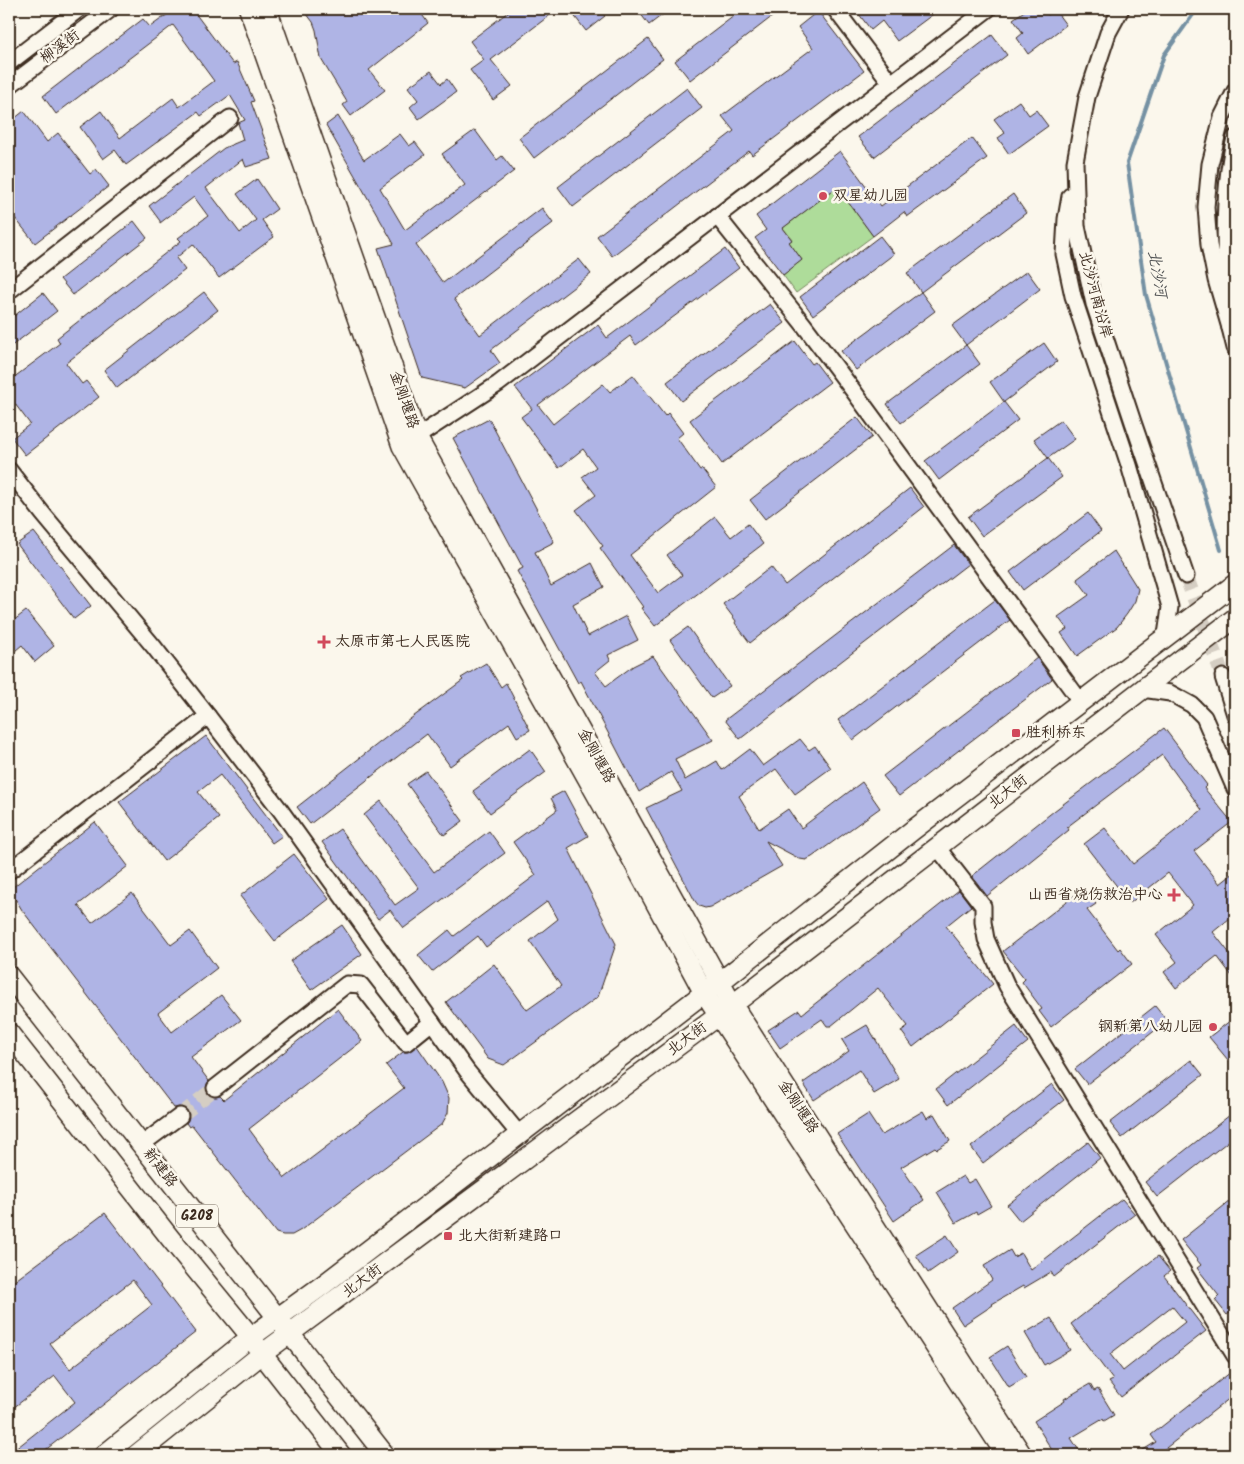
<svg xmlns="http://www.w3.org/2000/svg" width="1244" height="1464" viewBox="0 0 1244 1464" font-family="Kalam,'LXGW WenKai TC',sans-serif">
<rect width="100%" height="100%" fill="#fbf7ec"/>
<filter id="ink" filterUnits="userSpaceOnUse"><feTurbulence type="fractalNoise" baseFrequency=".02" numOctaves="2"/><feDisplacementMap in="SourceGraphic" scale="10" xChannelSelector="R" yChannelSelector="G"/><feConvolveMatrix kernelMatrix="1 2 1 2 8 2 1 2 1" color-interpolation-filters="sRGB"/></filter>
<g filter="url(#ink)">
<polygon fill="#aedc9a" stroke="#74835c" points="837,187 873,236 796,293 783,275 802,260 789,242 792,239 783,228"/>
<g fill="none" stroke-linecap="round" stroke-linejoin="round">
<polyline stroke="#7591a3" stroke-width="4" points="1197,9 1164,55 1127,163 1146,295 1221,550"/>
</g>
<g fill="#afb4e5" stroke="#3b2a1e" fill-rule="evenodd">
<polygon points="175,9 192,9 233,64 237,62 254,101 251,102 272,159 246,167 243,159 206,188 240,233 256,220 237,194 257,179 277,209 262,220 274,237 219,278 193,244 176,258 185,270 66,363 82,384 86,381 99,397 25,455 12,438 30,424 9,396 9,381 60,343 57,338 181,241 178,238 208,216 194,197 160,223 160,221 149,206 224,148 243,140 238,123 245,120 230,95 201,116 198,112 126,165 115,150 103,159 80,127 101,111 120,138 173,98 179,107 214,81 173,25 56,114 43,96 143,19 150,27"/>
<polygon points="303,9 418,9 428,23 369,70 385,90 351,116 343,105 347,102 321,59 316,30 313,22"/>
<polygon points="512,9 558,9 491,60 512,86 493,100 470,70 484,60 470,41"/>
<polygon points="569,9 599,9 605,16 586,31"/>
<polygon points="637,9 670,9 649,25"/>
<polygon points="743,9 782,9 690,80 675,61"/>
<polygon points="855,9 884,9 888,13 894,9 940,9 897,41 882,21 871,30"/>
<polygon points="1027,9 1043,9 1048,15 1055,10 1066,25 1028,54 1017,38 1023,33 1013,19"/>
<polygon points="818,11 864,71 752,155 749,151 612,256 597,236 734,131 722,116 813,48 798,27"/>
<polygon points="992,35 1007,55 874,157 858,137"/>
<polygon points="648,39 663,59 534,158 519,138"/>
<polygon points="431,71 441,84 447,79 456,92 419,119 410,107 418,100 408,87"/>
<polygon points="687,88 702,108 573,207 558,187"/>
<polygon points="1019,101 1029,115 1036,110 1048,126 1009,154 998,138 1005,133 994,119"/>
<polygon points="24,111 47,142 58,133 90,174 96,169 109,186 35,243 15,218 9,223 9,123"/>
<polygon points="338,116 364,160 400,134 409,146 415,142 425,155 380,188 405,230 465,185 442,154 475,130 497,160 502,156 514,171 416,245 443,283 542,208 553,223 454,299 480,335 579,259 591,274 491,350 500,363 465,388 422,378 378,248 394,244 326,125"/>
<polygon points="972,138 987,158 907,217 904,212 873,236 837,187 783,228 792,240 789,242 802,260 783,275 755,238 766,230 756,216 840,151 881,206"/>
<polygon points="1013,194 1026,213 921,292 907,273"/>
<polygon points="134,221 147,238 73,295 60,279"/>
<polygon points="880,236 894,254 813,315 800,297"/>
<polygon points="725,249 739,268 636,345 630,336 538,405 553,424 603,384 610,392 633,375 665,416 668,413 683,433 677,438 700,470 702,469 716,487 630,555 658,593 682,575 667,555 715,517 731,537 748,524 763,544 655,626 641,608 643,607 600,548 603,546 576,510 596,495 582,477 596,467 583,449 559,468 521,417 532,409 515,387 598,325 607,338"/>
<polygon points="1027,271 1040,289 966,345 952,326"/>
<polygon points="204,292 218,310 117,388 104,370"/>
<polygon points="921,292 935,311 856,370 841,351"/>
<polygon points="43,293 57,311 9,348 9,320"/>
<polygon points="770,304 785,323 681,401 667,382"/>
<polygon points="795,341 812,364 815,362 830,382 722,464 690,420"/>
<polygon points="1044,343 1057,362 1004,402 990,382"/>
<polygon points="966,345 980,364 901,423 887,404"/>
<polygon points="1004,402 1018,420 939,480 925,461"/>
<polygon points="857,417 872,437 765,519 750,500"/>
<polygon points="489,419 554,542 535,552 551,586 592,563 604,587 573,604 588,636 626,616 638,640 608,655 610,660 595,672 606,686 633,666 653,656 713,740 675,759 685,780 717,761 722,770 750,749 763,766 800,739 809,750 815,746 831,768 795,794 776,769 739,796 759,829 788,809 801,828 862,782 880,808 812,857 806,860 800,859 766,841 782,866 710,907 705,908 699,906 695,901 646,808 682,791 671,772 639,792 581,681 578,683 517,571 523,568 453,438"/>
<polygon points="1061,420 1075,439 1048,458 1034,439"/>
<polygon points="1048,458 1062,477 982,536 968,517"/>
<polygon points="910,488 924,507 750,643 735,623 736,621 723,604 771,567 785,585"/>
<polygon points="1088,513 1101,531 1023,590 1010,572"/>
<polygon points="34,532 91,606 74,619 17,544"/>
<polygon points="954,545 968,564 740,739 725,720"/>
<polygon points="1114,551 1138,589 1135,601 1127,614 1117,627 1077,656 1061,633 1067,629 1058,617 1089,595 1077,579"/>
<polygon points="995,600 1010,620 853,740 838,720"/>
<polygon points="26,611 54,646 35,662 22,645 9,656 9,624"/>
<polygon points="688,627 730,686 712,698 670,640"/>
<polygon points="1037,658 1052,679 899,796 883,776"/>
<polygon points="486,663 501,687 506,683 530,730 517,737 509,723 450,766 427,734 310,824 297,807 402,725 463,680 461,678"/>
<polygon points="1164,728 1207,785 1204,788 1232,822 1194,851 1220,884 1235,872 1235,914 1213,932 1231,955 1235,952 1235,980 1217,956 1176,988 1164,972 1177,962 1156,935 1193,905 1168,873 1130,903 1084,844 1105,828 1133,864 1202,810 1162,755 1067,827 1069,830 987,896 972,876 1054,811"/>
<polygon points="206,736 282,836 272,843 220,775 198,792 219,818 164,861 119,802"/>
<polygon points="530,749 546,772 490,813 473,791"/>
<polygon points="426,771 463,821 444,835 407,784"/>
<polygon points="564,791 588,836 568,848 616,944 598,997 504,1065 488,1059 446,1002 494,964 527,1010 561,986 530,941 558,919 548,901 486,947 478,936 432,972 418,955 449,930 454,936 536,875 513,842 557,810 551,798"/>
<polygon points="381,801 434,872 489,831 505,853 404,928 390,910 378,919 322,842 340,829 395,905 419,888 364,815"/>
<polygon points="95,822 128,866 78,905 92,923 132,893 171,945 190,931 217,968 158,1013 172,1032 221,995 241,1020 191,1057 209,1081 207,1084 206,1089 208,1094 216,1097 220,1096 224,1100 338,1009 362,1041 249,1129 285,1178 404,1088 386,1065 403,1052 408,1052 417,1046 442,1082 449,1098 448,1113 442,1124 301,1230 292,1235 283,1235 276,1233 192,1125 189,1127 186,1123 188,1120 189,1115 187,1110 179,1107 174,1108 22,910 13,895 13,887"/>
<polygon points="294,854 329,899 275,941 240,896"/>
<polygon points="1084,888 1096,904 1087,910 1118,950 1120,948 1132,964 1051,1027 1039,1011 1042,1009 1022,982 1025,979 1003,951"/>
<polygon points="959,890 971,906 946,926 993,984 913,1047 901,1031 908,1026 878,988 831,1026 827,1026 822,1019 780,1048 768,1030 799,1010 802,1014"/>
<polygon points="342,925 362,954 311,990 290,961"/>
<polygon points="1155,1006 1167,1021 1087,1084 1075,1069"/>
<polygon points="1235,1017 1235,1055 1228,1060 1209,1037"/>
<polygon points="867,1025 899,1079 874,1094 859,1070 814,1100 803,1083 849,1051 842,1040"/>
<polygon points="1016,1026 1028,1042 948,1105 936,1089"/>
<polygon points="1191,1060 1203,1075 1122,1138 1110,1123"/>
<polygon points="1052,1084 1064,1100 983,1163 971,1147"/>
<polygon points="923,1111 927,1118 934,1114 950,1141 937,1149 935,1147 901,1167 924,1200 894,1221 837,1134 868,1114 882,1135"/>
<polygon points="1235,1111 1235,1136 1157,1197 1145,1182"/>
<polygon points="1088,1142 1100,1158 1020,1221 1007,1205"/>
<polygon points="963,1176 968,1183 975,1179 991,1206 977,1214 976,1212 956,1223 937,1192"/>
<polygon points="1235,1197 1235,1309 1227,1315 1215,1300 1219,1296 1197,1268 1201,1265 1181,1240"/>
<polygon points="1122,1199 1135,1214 1054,1277 1051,1272 1024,1288 1023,1286 992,1304 993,1305 963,1325 952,1308 992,1280 984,1266 1010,1250 1014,1257 1021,1253 1031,1270"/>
<path d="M105 1213 196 1332 39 1455H9V1454L75 1402 55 1376 9 1411V1285ZM133 1280 152 1305 70 1369 50 1343Z"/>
<polygon points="947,1235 958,1252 928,1273 916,1255"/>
<path d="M1158 1256 1170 1271 1164 1276 1206 1331 1121 1397 1109 1382 1113 1380 1071 1324ZM1172 1306 1185 1322 1123 1371 1110 1354Z"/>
<polygon points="1051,1318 1070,1350 1044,1365 1025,1333"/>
<polygon points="1007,1346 1026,1377 1009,1387 990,1357"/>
<polygon points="1231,1372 1235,1378 1235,1394 1157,1455 1135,1455 1156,1442 1151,1435"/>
<polygon points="1090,1384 1094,1391 1098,1389 1114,1415 1104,1421 1103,1419 1071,1438 1082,1455 1055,1455 1034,1421 1065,1401 1064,1399"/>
</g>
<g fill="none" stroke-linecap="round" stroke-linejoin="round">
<g stroke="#d5cec3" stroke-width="15" stroke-dasharray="15 8" stroke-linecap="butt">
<polyline points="1186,576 1223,677"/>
<polyline points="180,1116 215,1088"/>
</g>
<g stroke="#3b2a1e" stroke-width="19">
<g id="minor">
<polyline points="835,9 891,83"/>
<polyline points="1121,9 1108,33 1087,97 1075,162 1077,226 1094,304 1133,422 1186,576"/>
<polyline points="9,63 79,9"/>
<polyline points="9,86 111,9"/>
<polyline points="1070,196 1066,219 1064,254 1073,296 1129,465 1170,607 1166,635"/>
<polyline points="717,216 804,325 852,389 1081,702"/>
<polyline points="9,291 230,118"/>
<path d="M1228 297C1224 248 1223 186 1235 138"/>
<polyline points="1229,320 1230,328 1235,348"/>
<polyline points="1230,328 1216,280 1209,245 1206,207 1210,164 1222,117 1235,91"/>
<polyline points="409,442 498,384 988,9"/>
<polyline points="9,470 43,514 154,647 208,716 281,811 467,1071 519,1134"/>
<polyline points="1223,677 1235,715"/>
<polyline points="1142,689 1170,693 1192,705 1204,717 1235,789"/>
<polyline points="937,847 983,906 983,922 986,939 1007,986 1235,1356"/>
<polyline points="9,871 208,716"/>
<polyline points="215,1088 347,984 361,985 406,1043 432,1022"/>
<polyline points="141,1145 180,1116"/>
</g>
</g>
<g stroke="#3b2a1e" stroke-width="22">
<g id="major">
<polyline points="249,9 402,446 613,824 704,993 1006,1455"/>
<polyline points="267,9 417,437 732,1004 1022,1455"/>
<polyline points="9,976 385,1455"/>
<polyline points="9,1033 170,1238 251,1337 262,1354 341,1455"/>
<polyline points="104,1455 251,1337 323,1285 704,993 720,982 913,830 1235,584"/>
<polyline points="136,1455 262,1354 718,1016 1235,618"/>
</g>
</g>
<use href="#minor" stroke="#fbf7ec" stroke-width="15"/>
<use href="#major" stroke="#fbf7ec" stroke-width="19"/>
</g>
</g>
<g fill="#d1495b" stroke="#fbf7ec" stroke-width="2">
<circle cx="823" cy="196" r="5"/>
<path d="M321.5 634.5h5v5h5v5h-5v5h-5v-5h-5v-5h5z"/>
<rect x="1011" y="728" width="10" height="10" rx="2.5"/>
<path d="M1171.5 887.5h5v5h5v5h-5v5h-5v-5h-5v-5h5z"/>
<circle cx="1213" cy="1027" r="5"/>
<rect x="443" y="1231" width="10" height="10" rx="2.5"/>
</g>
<g text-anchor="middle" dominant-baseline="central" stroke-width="5" stroke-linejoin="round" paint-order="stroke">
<rect fill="#fbf7ec" stroke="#75685c" stroke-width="1" x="176" y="1204.5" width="42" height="23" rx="4"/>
<g font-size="14" font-weight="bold" fill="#3b2a1e">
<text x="197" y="1216">G208</text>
</g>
<g font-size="15" fill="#3b2a1e" stroke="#fbf7ec">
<text transform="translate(60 47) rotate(-37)">柳溪街</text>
<text transform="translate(1095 295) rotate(75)">北沙河南沿岸</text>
<text transform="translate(404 400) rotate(71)">金刚堰路</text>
<text transform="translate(596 756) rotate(61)">金刚堰路</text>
<text transform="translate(1008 792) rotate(-38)">北大街</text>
<text transform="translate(687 1039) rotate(-37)">北大街</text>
<text transform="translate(798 1107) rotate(57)">金刚堰路</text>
<text transform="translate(160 1168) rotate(52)">新建路</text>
<text transform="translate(362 1281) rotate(-37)">北大街</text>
</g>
<g font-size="15" fill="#3b2a1e" stroke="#fbf7ec" text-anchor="start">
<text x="833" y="196">双星幼儿园</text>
<text x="335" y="642">太原市第七人民医院</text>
<text x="1026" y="733">胜利桥东</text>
<text x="1163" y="895" text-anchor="end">山西省烧伤救治中心</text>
<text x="1203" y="1027" text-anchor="end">钢新第八幼儿园</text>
<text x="458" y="1236">北大街新建路口</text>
</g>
<g font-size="16" font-style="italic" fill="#535556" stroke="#fbf7ec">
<text transform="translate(1157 274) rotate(80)">北沙河</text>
</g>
</g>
<rect width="1244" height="1464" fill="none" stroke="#fbf7ec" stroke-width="30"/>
<rect x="15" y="15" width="1214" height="1434" fill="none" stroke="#3b2a1e" stroke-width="2" filter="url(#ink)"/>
</svg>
